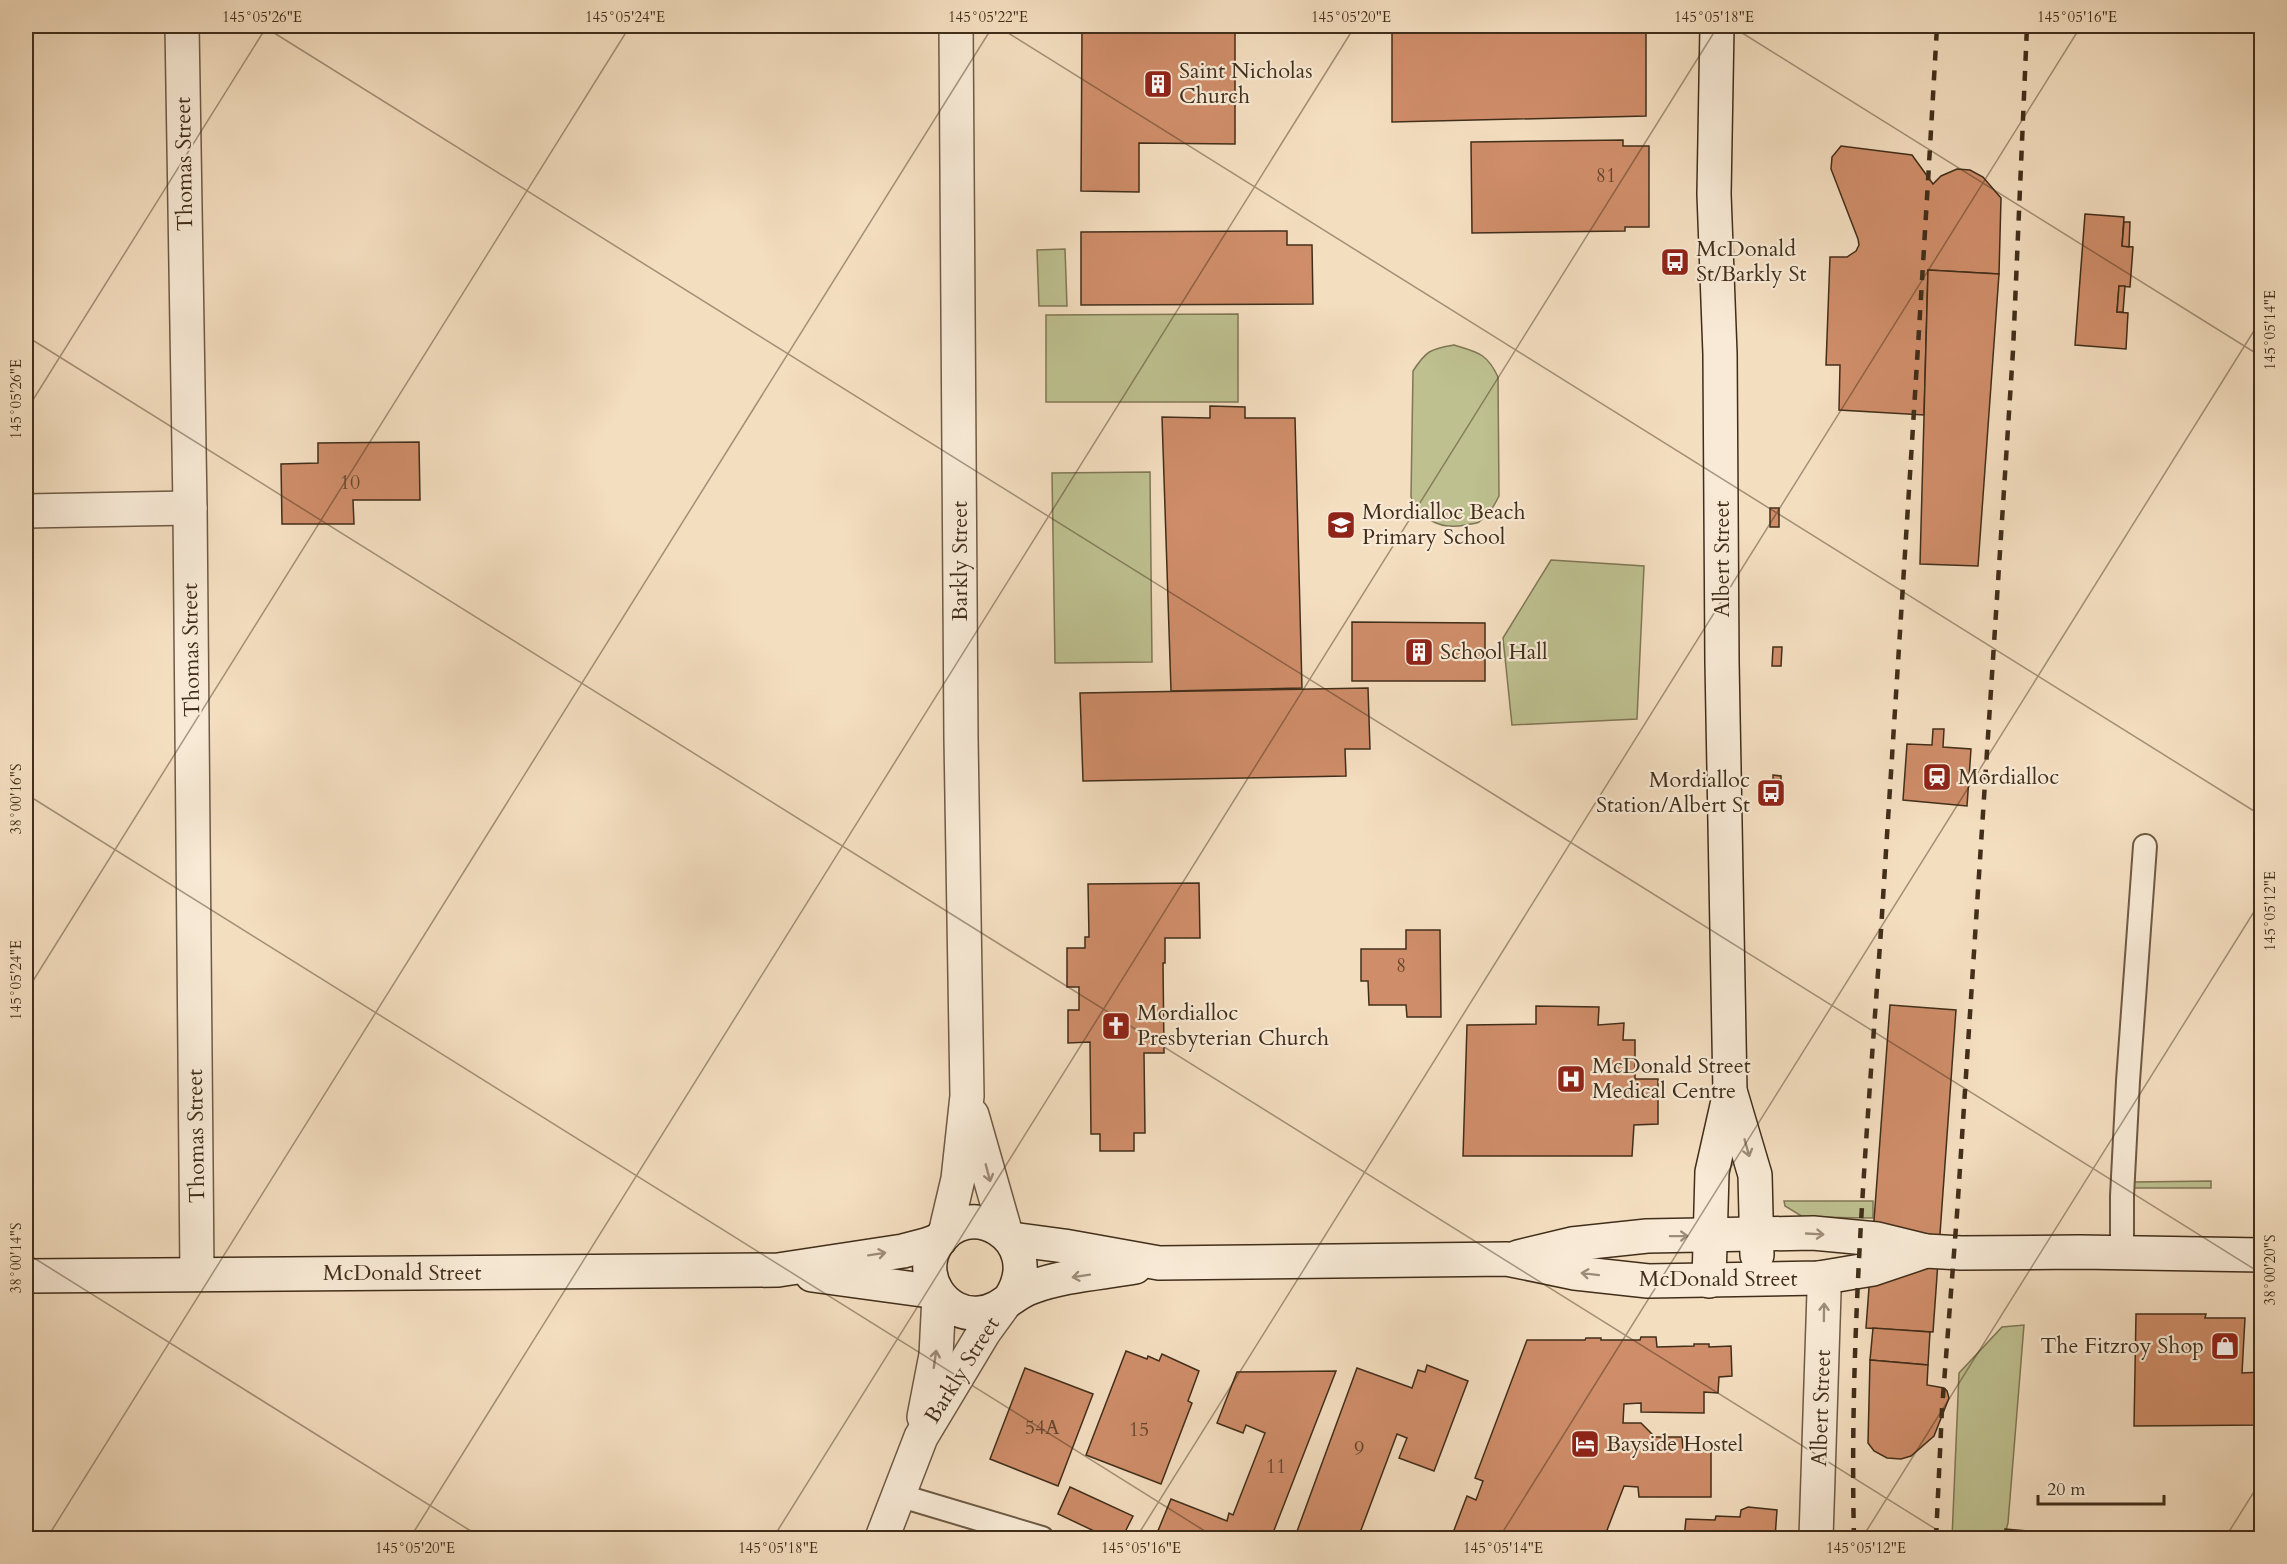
<svg xmlns="http://www.w3.org/2000/svg" width="2287" height="1564" viewBox="0 0 2287 1564" font-family="Cardo,serif">
<rect width="100%" height="100%" fill="#f4dec0"/>
<filter id="stains"><feTurbulence type="fractalNoise" baseFrequency=".00333" numOctaves="4"/><feColorMatrix values="0 0 0 0 .2 0 0 0 0 .09 0 0 0 0 .02 0 0 0 .5 -.17"/></filter>
<radialGradient id="worn" r=".72"><stop offset=".6" stop-color="#630" stop-opacity="0"/><stop offset="1" stop-color="#630" stop-opacity=".3"/></radialGradient>
<g fill="#bec090" stroke="#807755" stroke-width="1.5">
<polygon points="1065,249 1067,306 1039,306 1037,250"/>
<polygon points="1238,314 1238,402 1046,402 1046,315"/>
<path d="M1454 345C1477 352 1487 353 1498 377L1499 496C1494 506 1489 515 1479 522 1475 524 1470 524 1465 525 1441 530 1421 520 1411 497L1413 371C1426 351 1430 349 1454 345Z"/>
<polygon points="1150,472 1152,662 1055,663 1052,473"/>
<polygon points="1551,560 1644,566 1637,719 1512,725 1503,638"/>
<polygon points="2211,1181 2211,1188 2134,1188 2133,1182"/>
<polygon points="1784,1201 1873,1201 1873,1218 1803,1217 1785,1206"/>
<polygon points="2024,1325 2008,1523 2004,1538 1952,1538 1959,1373 2002,1327"/>
</g>
<g fill="#cf8d69" stroke="#412e1a" stroke-width="1.5">
<polygon points="1082,26 1235,26 1235,144 1139,143 1139,192 1081,191"/>
<polygon points="1392,26 1646,26 1646,116 1392,122"/>
<polygon points="1623,140 1623,146 1649,146 1649,227 1625,227 1625,231 1472,233 1471,142"/>
<polygon points="1841,146 1912,155 1933,184 1941,176 1957,169 1970,170 1983,177 2001,198 1999,274 1928,270 1924,415 1839,410 1840,365 1826,365 1830,257 1847,257 1856,251 1859,245 1858,239 1831,169 1832,157"/>
<polygon points="2085,214 2124,217 2122,246 2133,247 2130,287 2119,286 2117,312 2128,313 2126,349 2075,345"/>
<polygon points="2124,222 2130,222 2129,247 2122,246"/>
<polygon points="1287,231 1287,245 1312,245 1313,304 1081,305 1081,232"/>
<polygon points="1928,270 1999,274 1978,566 1920,564"/>
<polygon points="2119,286 2125,286 2123,312 2117,312"/>
<polygon points="1210,406 1245,407 1245,418 1295,418 1302,688 1171,691 1162,417 1210,418"/>
<polygon points="419,442 420,500 353,500 354,524 282,524 281,464 318,463 318,443"/>
<rect x="1770" y="508" width="9" height="19"/>
<polygon points="1352,622 1485,623 1485,681 1352,681"/>
<polygon points="1773,647 1782,647 1781,666 1772,666"/>
<polygon points="1368,688 1370,749 1345,749 1346,776 1083,781 1080,693"/>
<polygon points="1933,729 1944,729 1943,747 1971,749 1967,806 1903,800 1907,744 1932,745"/>
<polygon points="1773,775 1781,776 1781,794 1773,794"/>
<polygon points="1199,883 1200,938 1165,938 1165,963 1163,963 1164,1053 1144,1053 1145,1133 1134,1133 1134,1151 1100,1151 1100,1134 1091,1134 1090,1042 1068,1043 1068,1010 1079,1010 1079,987 1067,987 1067,948 1085,948 1085,937 1089,937 1088,884"/>
<polygon points="1406,930 1440,930 1441,1017 1407,1017 1406,1005 1369,1005 1368,981 1361,981 1361,949 1406,949"/>
<polygon points="1890,1005 1956,1010 1933,1332 1866,1328"/>
<polygon points="1536,1006 1599,1007 1598,1025 1624,1023 1623,1040 1635,1040 1635,1079 1658,1079 1658,1124 1634,1125 1632,1156 1463,1156 1467,1025 1536,1024"/>
<polygon points="2136,1314 2206,1314 2205,1318 2245,1318 2242,1373 2262,1372 2262,1425 2134,1426"/>
<polygon points="1873,1328 1930,1332 1928,1365 1870,1360"/>
<polygon points="1641,1337 1656,1337 1657,1347 1694,1346 1694,1344 1709,1344 1709,1347 1731,1346 1732,1376 1719,1377 1718,1393 1704,1392 1704,1413 1641,1412 1641,1403 1624,1404 1623,1423 1641,1423 1655,1437 1682,1437 1683,1451 1711,1451 1711,1497 1639,1497 1638,1487 1624,1486 1604,1538 1451,1538 1467,1496 1476,1500 1483,1481 1475,1478 1527,1340 1585,1340 1586,1338 1601,1338 1601,1340 1640,1340"/>
<polygon points="1126,1351 1147,1359 1148,1356 1159,1361 1162,1354 1199,1371 1188,1401 1192,1403 1161,1484 1086,1455"/>
<polygon points="1870,1360 1928,1365 1927,1385 1944,1388 1947,1391 1949,1398 1934,1436 1911,1456 1901,1459 1887,1458 1874,1451 1868,1443"/>
<polygon points="1427,1365 1468,1381 1434,1471 1399,1458 1407,1438 1397,1434 1358,1538 1310,1538 1296,1534 1357,1368 1412,1388 1418,1370 1425,1372"/>
<polygon points="1025,1368 1093,1394 1058,1486 990,1459"/>
<polygon points="1336,1371 1271,1538 1155,1538 1171,1499 1227,1521 1229,1513 1233,1515 1265,1433 1246,1425 1243,1433 1217,1423 1237,1372"/>
<polygon points="1070,1487 1133,1516 1122,1538 1109,1538 1058,1514"/>
<polygon points="1748,1507 1777,1510 1775,1538 1684,1538 1686,1519 1715,1520 1716,1516 1740,1517 1741,1510"/>
<polygon points="2005,1529 2087,1536 2087,1538 2004,1538"/>
</g>
<g fill="none" stroke-linecap="round" stroke-linejoin="round">
<g stroke="#6e5a44" stroke-width="26">
<g id="lane">
<polyline points="2122,1253 2122,1196 2128,1081 2145,846"/>
<polyline points="898,1495 1042,1538"/>
</g>
</g>
<g stroke="#6e5a44" stroke-width="36">
<g id="street">
<polyline points="182,26 190,508 197,1274"/>
<polyline points="26,511 190,508"/>
<polyline points="972,1115 1006,1234"/>
<polyline points="945,1234 958,1179 967,1096 961,738 956,26"/>
<polyline points="924,1417 936,1355 939,1296"/>
<polyline points="882,1538 921,1437 984,1332 1005,1303"/>
<polyline points="1816,1538 1824,1292 1819,1278"/>
</g>
</g>
<g stroke="#412e1a" stroke-width="36">
<g id="secondary">
<polyline points="1731,1094 1755,1175 1757,1255"/>
<polyline points="1011,1239 1064,1246 1159,1263 1507,1259 1575,1273 1648,1281 1819,1278 1873,1269 1926,1251"/>
<polyline points="1518,1257 1572,1244 1647,1236 1813,1233 1877,1239 1926,1251 1961,1253 2080,1252 2262,1255"/>
<polyline points="812,1275 937,1292"/>
<polyline points="26,1276 778,1270 903,1251 926,1245 940,1240"/>
<polyline points="1709,1281 1712,1172 1730,1092 1722,662 1720,354 1714,194 1717,26"/>
<path d="M1011 1297C1047 1239 967 1192 936 1245 917 1276 944 1317 980 1313 1001 1311 1013 1293 1032 1287 1065 1275 1101 1273 1135 1267"/>
</g>
</g>
<use href="#lane" stroke="#f8ead6" stroke-width="22"/>
<use href="#street" stroke="#f8ead6" stroke-width="33"/>
<use href="#secondary" stroke="#f8ead6" stroke-width="33"/>
<g stroke="#412e1a" stroke-width="4.5" stroke-dasharray="10 10" stroke-linecap="butt">
<path d="M1854 1538C1849 1335 1867 1133 1881 930 1900 629 1920 327 1937 26"/>
<polyline points="1936,1538 1942,1409 1957,1214 2013,351 2027,26"/>
</g>
</g>
<defs><path id="oneway-shaft" d="M-6 0H5M1.5-3L5.5 0L1.5 3" fill="none" stroke-width="1.6" stroke-linecap="round" stroke-linejoin="round" transform="scale(1.5)"/></defs>
<g stroke="#9c8c78">
<use href="#oneway-shaft" transform="translate(1747 1148) rotate(74)"/>
<use href="#oneway-shaft" transform="translate(988 1173) rotate(75)"/>
<use href="#oneway-shaft" transform="translate(1815 1234) rotate(3)"/>
<use href="#oneway-shaft" transform="translate(1679 1236) rotate(-1)"/>
<use href="#oneway-shaft" transform="translate(877 1254) rotate(-9)"/>
<use href="#oneway-shaft" transform="translate(1590 1274) rotate(-173)"/>
<use href="#oneway-shaft" transform="translate(1081 1276) rotate(171)"/>
<use href="#oneway-shaft" transform="translate(1824 1312) rotate(-89)"/>
<use href="#oneway-shaft" transform="translate(935 1359) rotate(-82)"/>
</g>
<path fill="none" stroke="#412e1a" stroke-width="1.5" stroke-opacity="0.45" d="M263 26 2262 1274M997 26 2262 816M1731 26 2262 357M26 336 1950 1538M26 411 267 26M26 794 1216 1538M26 992 630 26M26 1253 482 1538M47 1538 993 26M410 1538 1355 26M773 1538 1718 26M1136 1538 2081 26M1499 1538 2262 318M1862 1538 2262 899M2225 1538 2262 1479"/>
<defs>
<g id="building-square" transform="scale(1.5)"><rect x="-9" y="-9" width="18" height="18" rx="4" fill="#8f2418" stroke="#f8ead6"/><path d="M-4-6H4V6H1V3H-1V6H-4ZM-2.5-4.3h1.7v1.8h-1.7ZM.8-4.3h1.7v1.8H.8ZM-2.5-1h1.7V.8h-1.7ZM.8-1h1.7V.8H.8Z" fill="#fff"/></g>
<g id="bus-square" transform="scale(1.5)"><rect x="-9" y="-9" width="18" height="18" rx="4" fill="#8f2418" stroke="#f8ead6"/><path d="M-5-6H5V4H4V6H2V4H-2V6H-4V4H-5ZM-3.5-4V0h7V-4ZM-3.5 1.2v1.5H-2V1.2ZM2 1.2v1.5H3.5V1.2Z" fill="#fff"/></g>
<g id="school-square" transform="scale(1.5)"><rect x="-9" y="-9" width="18" height="18" rx="4" fill="#8f2418" stroke="#f8ead6"/><path d="M0-5L7-2L0 1L-7-2ZM-4 1L0 2.5L4 1V4Q0 6-4 4Z" fill="#fff"/></g>
<g id="station-square" transform="scale(1.5)"><rect x="-9" y="-9" width="18" height="18" rx="4" fill="#8f2418" stroke="#f8ead6"/><path d="M-3-6H3Q5-6 5-4V2Q5 4 3 4L4.5 6H3L1.5 4h-3L-3 6H-4.5L-3 4Q-5 4-5 2V-4Q-5-6-3-6ZM-3.5-4v3h7v-3ZM-3.5 1v1.5H-2V1ZM2 1v1.5H3.5V1Z" fill="#fff"/></g>
<g id="church-square" transform="scale(1.5)"><rect x="-9" y="-9" width="18" height="18" rx="4" fill="#8f2418" stroke="#f8ead6"/><path d="M-1.2-6h2.4v3.5h3.3v2.4h-3.3V6h-2.4V-.1h-3.3v-2.4h3.3Z" fill="#fff"/></g>
<g id="hospital-square" transform="scale(1.5)"><rect x="-9" y="-9" width="18" height="18" rx="4" fill="#8f2418" stroke="#f8ead6"/><path d="M-5-5h3v3.5h4V-5h3V5h-3V1.5h-4V5h-3Z" fill="#fff"/></g>
<g id="shop-square" transform="scale(1.5)"><rect x="-9" y="-9" width="18" height="18" rx="4" fill="#8f2418" stroke="#f8ead6"/><path d="M-5-2.5h2.3a2.7 3.5 0 0 1 5.4 0H5L5.5 6h-11ZM-1.5-2.5h3a1.5 2.3 0 0 0-3 0Z" fill="#fff"/></g>
<g id="hotel-square" transform="scale(1.5)"><rect x="-9" y="-9" width="18" height="18" rx="4" fill="#8f2418" stroke="#f8ead6"/><path d="M-6-4.5h1.5V1H6V5H4.5V3h-9V5H-6ZM-4 0a1.8 1.8 0 1 1 3.6 0ZM.5 0V-2.5h3Q6-2.5 6 0Z" fill="#fff"/></g>
</defs>
<g fill-rule="evenodd">
<use href="#building-square" x="1158" y="84"/>
<use href="#bus-square" x="1675" y="262"/>
<use href="#school-square" x="1341" y="525"/>
<use href="#building-square" x="1419" y="652"/>
<use href="#station-square" x="1937" y="777"/>
<use href="#bus-square" x="1771" y="793"/>
<use href="#church-square" x="1116" y="1026"/>
<use href="#hospital-square" x="1571" y="1079"/>
<use href="#shop-square" x="2225" y="1346"/>
<use href="#hotel-square" x="1585" y="1444"/>
</g>
<g text-anchor="middle" dominant-baseline="central" stroke-width="4.5" stroke-linejoin="round" paint-order="stroke">
<g font-size="20" fill="#64462e">
<text x="1606" y="175">81</text>
<text x="350" y="482">10</text>
<text x="1401" y="965">8</text>
<text x="1042" y="1427">54A</text>
<text x="1139" y="1429">15</text>
<text x="1359" y="1448">9</text>
<text x="1276" y="1466">11</text>
</g>
<g font-size="22" fill="#412e1a" stroke="#f8ead6" text-anchor="start">
<text x="1179" y="71">Saint Nicholas<tspan x="1179" dy="25">Church</tspan></text>
<text x="1696" y="249">McDonald<tspan x="1696" dy="25">St/Barkly St</tspan></text>
<text x="1362" y="512">Mordialloc Beach<tspan x="1362" dy="25">Primary School</tspan></text>
<text x="1440" y="652">School Hall</text>
<text x="1958" y="777">Mordialloc</text>
<text x="1750" y="780" text-anchor="end">Mordialloc<tspan x="1750" dy="25">Station/Albert St</tspan></text>
<text x="1137" y="1013">Mordialloc<tspan x="1137" dy="25">Presbyterian Church</tspan></text>
<text x="1592" y="1066">McDonald Street<tspan x="1592" dy="25">Medical Centre</tspan></text>
<text x="2204" y="1346" text-anchor="end">The Fitzroy Shop</text>
<text x="1606" y="1444">Bayside Hostel</text>
</g>
<g font-size="22" fill="#412e1a" stroke="#f8ead6">
<text transform="translate(184 164) rotate(-91)">Thomas Street</text>
<text transform="translate(1722 559) rotate(-90)">Albert Street</text>
<text transform="translate(960 561) rotate(-90)">Barkly Street</text>
<text transform="translate(191 650) rotate(-91)">Thomas Street</text>
<text transform="translate(196 1136) rotate(-91)">Thomas Street</text>
<text x="402" y="1273">McDonald Street</text>
<text x="1718" y="1279">McDonald Street</text>
<text transform="translate(962 1370) rotate(-58)">Barkly Street</text>
<text transform="translate(1821 1408) rotate(-88)">Albert Street</text>
</g>
</g>
<rect width="2287" height="1564" fill="none" stroke="#f4dec0" stroke-width="66"/>
<path d="M2038 1495v9h126v-9" fill="none" stroke="#412e1a" stroke-width="3"/>
<text x="2047" y="1495" font-size="18" fill="#412e1a" stroke="#f8ead6" stroke-width="4.5" paint-order="stroke">20 m</text>
<rect x="33" y="33" width="2221" height="1498" fill="none" stroke="#412e1a" stroke-width="2"/>
<g font-size="15" text-anchor="middle" fill="#412e1a">
<text x="262" y="22">145°05'26"E</text>
<text x="625" y="22">145°05'24"E</text>
<text x="988" y="22">145°05'22"E</text>
<text x="1351" y="22">145°05'20"E</text>
<text x="1714" y="22">145°05'18"E</text>
<text x="2077" y="22">145°05'16"E</text>
<text transform="translate(2270 330) rotate(-90)" y="5">145°05'14"E</text>
<text transform="translate(16 399) rotate(-90)" y="5">145°05'26"E</text>
<text transform="translate(16 799) rotate(-90)" y="5">38°00'16"S</text>
<text transform="translate(2270 911) rotate(-90)" y="5">145°05'12"E</text>
<text transform="translate(16 980) rotate(-90)" y="5">145°05'24"E</text>
<text transform="translate(16 1258) rotate(-90)" y="5">38°00'14"S</text>
<text transform="translate(2270 1270) rotate(-90)" y="5">38°00'20"S</text>
<text x="415" y="1553">145°05'20"E</text>
<text x="778" y="1553">145°05'18"E</text>
<text x="1141" y="1553">145°05'16"E</text>
<text x="1503" y="1553">145°05'14"E</text>
<text x="1866" y="1553">145°05'12"E</text>
</g>
<rect width="100%" height="100%" filter="url(#stains)"/>
<rect width="100%" height="100%" fill="url(#worn)"/>
</svg>
